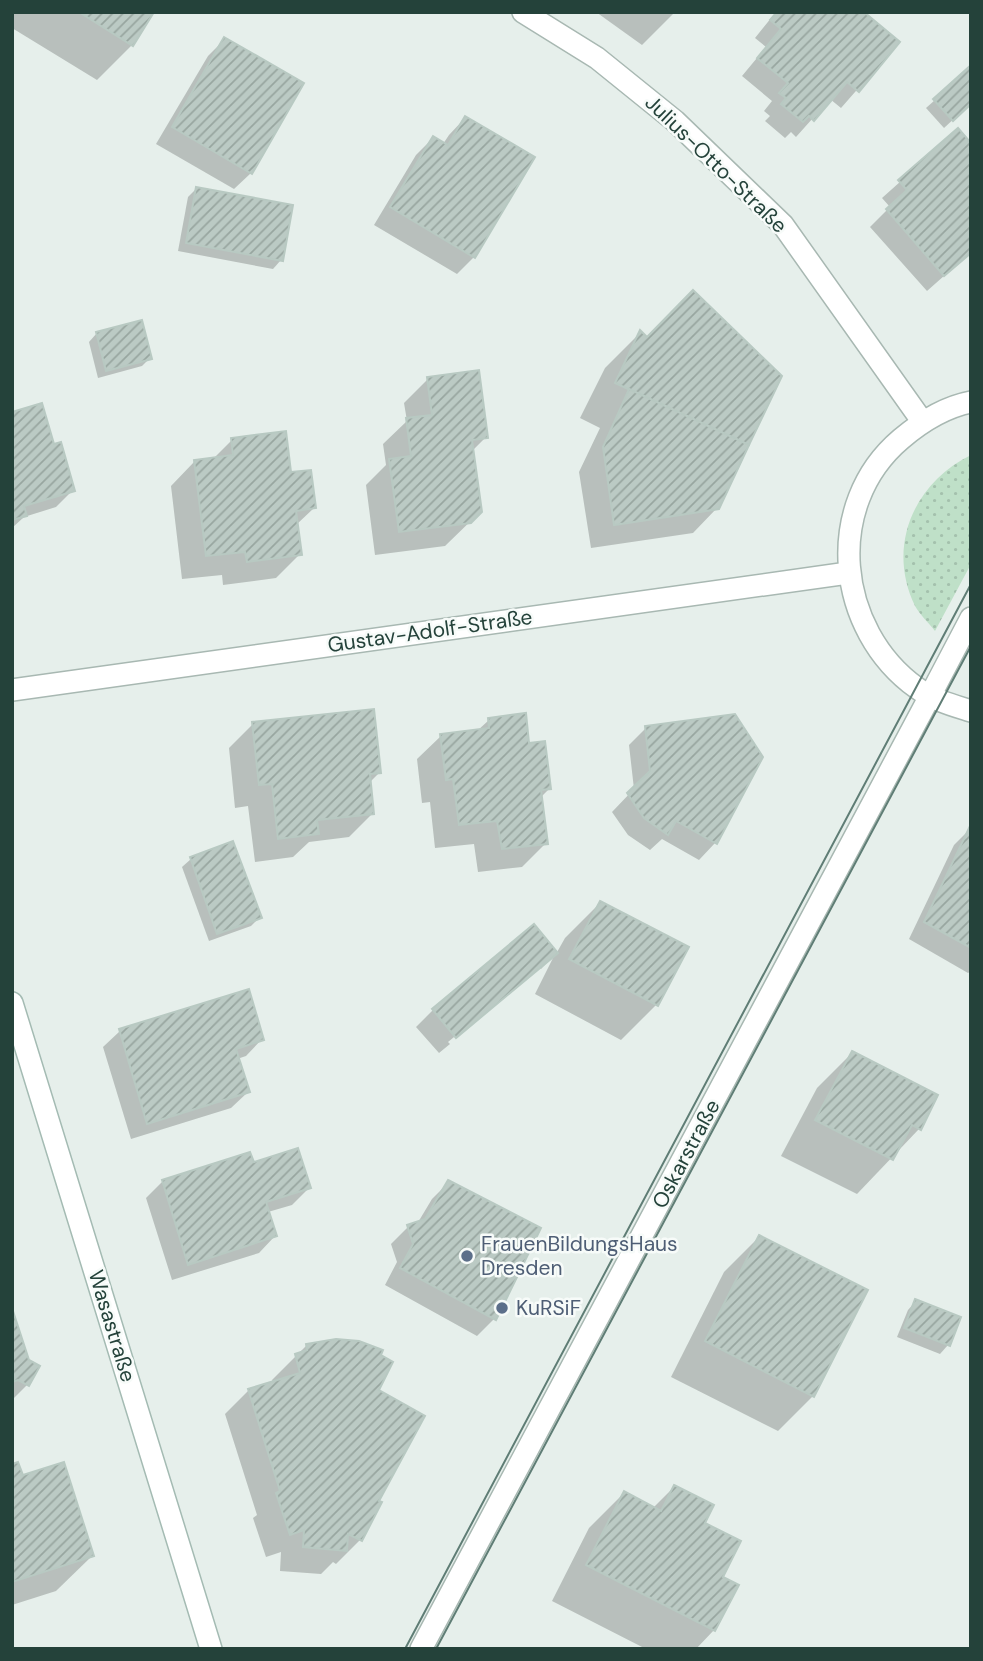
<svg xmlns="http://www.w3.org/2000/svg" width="983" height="1661" viewBox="0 0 983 1661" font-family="'DM Sans',sans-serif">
<defs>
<pattern id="grass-dots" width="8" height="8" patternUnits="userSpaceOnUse" patternTransform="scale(1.75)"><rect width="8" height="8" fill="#bfe0c8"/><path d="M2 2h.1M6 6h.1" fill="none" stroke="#a4c1ad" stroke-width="1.8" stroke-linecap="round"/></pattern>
<pattern id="building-hatch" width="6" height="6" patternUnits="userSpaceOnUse" patternTransform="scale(1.75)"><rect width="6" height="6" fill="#bbcac4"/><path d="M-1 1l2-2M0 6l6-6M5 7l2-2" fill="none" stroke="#98a6a0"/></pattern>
</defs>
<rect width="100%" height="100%" fill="#e6efeb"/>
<path fill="url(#grass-dots)" d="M971 455V564L935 631C929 623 920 615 915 606 886 546 914 483 971 455Z"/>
<g fill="#0003">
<polygon points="12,12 152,12 132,45 97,80 12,28"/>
<polygon points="596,12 675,12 642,45"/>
<polygon points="776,12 861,12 898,43 841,108 830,99 796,137 791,132 785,138 765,121 770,116 764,111 772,101 742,76 766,47 755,38"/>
<polygon points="225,39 251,173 234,189 156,144 208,56"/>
<polygon points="935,100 971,103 944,128 926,108"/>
<polygon points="465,118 474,257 457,274 374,225 416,155 433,138 443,144 449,135"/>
<polygon points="957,131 971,252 927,291 870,227 890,207 882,198"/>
<polygon points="196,189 281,260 273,269 178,251 188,197"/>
<polygon points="97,333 150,358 142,366 98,378 89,342"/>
<polygon points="640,333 717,508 693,533 591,548 579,472 600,428 580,418 605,368"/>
<polygon points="428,379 486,437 472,451 480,512 445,546 375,555 366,485 386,465 383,444 407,421 404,403"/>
<polygon points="12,414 53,446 73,490 56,507 24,517 12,528"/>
<polygon points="232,440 290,474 314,508 296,525 300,554 276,578 223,585 222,575 182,579 171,486 194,462 212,460"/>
<polygon points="489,720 528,744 549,789 540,798 546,843 522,867 478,872 474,844 435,848 430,802 422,803 417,759 441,736 477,731"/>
<polygon points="253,724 379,773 369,783 373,813 349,837 309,842 293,857 255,862 248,806 235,808 229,748"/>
<polygon points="646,728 715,843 699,860 662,839 650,850 628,835 612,812 634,789 629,745"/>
<polygon points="971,828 971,971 968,973 909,939 954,845"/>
<polygon points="232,843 260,917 251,926 209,941 182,867 191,859"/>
<polygon points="600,903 686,948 656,1005 621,1040 535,994 555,954 541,969 539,967 448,1042 450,1044 439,1053 416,1027 433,1010 533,926 556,954 565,938"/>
<polygon points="120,1031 262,1039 246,1056 237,1059 248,1092 231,1108 131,1139 103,1047"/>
<polygon points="852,1053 919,1129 857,1194 781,1156 817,1088"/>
<polygon points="253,1164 309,1188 292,1205 268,1212 275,1236 259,1253 172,1280 146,1198 163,1181"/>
<polygon points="449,1182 494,1319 477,1336 385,1285 397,1262 391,1244 408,1227 417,1224 432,1199"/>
<polygon points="759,1237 813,1396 778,1431 671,1377 724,1272"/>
<polygon points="916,1301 948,1345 940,1354 897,1337 908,1310"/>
<polygon points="12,1314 27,1385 12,1400"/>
<polygon points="318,1342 359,1343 376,1391 377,1501 380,1503 360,1540 336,1564 333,1562 321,1574 280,1571 281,1552 266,1557 253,1518 257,1515 225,1414 249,1390 273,1383 272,1380 307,1345"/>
<polygon points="12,1465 92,1556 56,1591 12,1605"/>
<polygon points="674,1487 703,1523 721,1578 714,1630 696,1649 646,1649 552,1601 589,1528 624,1493 653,1508"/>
</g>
<g fill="url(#building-hatch)" stroke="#b8c9c2" stroke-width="2">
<polygon points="79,12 154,12 133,46"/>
<polygon points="777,12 864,12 900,42 859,92 847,82 814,121 809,116 803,122 781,104 786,98 779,93 788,83 757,58 781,29 770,20"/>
<polygon points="224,37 304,83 252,174 172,127"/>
<polygon points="971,65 971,104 953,121 933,99"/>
<polygon points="465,116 535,157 475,258 390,207 433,136 448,145"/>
<polygon points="958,128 971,143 971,253 944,276 886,209 907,190 898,180"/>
<polygon points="196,187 293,205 283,261 186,243"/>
<polygon points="693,290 782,376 749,445 615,383 640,330 647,337"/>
<polygon points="142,320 152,359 106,371 96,332"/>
<polygon points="479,370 488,438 472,440 482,512 471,523 399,532 389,459 411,456 406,418 432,415 427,377"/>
<polygon points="629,389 749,445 719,509 614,525 603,447"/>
<polygon points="42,403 54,444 61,442 75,491 24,506 27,516 12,520 12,412"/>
<polygon points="286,431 291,472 311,470 316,508 296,511 302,555 247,562 245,552 206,556 194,460 233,455 231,438"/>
<polygon points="374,709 381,773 370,774 374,814 317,820 319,834 278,839 272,784 259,785 252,722"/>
<polygon points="526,713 529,743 545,741 551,789 541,790 548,844 502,849 497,821 459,825 453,779 446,780 440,734 489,728 488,718"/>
<polygon points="735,714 763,757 717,844 676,821 668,835 644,818 627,793 650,771 645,726"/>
<polygon points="970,826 971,826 971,948 924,922"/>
<polygon points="233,841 262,918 217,934 190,857"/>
<polygon points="600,901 689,947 658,1006 569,959"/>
<polygon points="534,924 558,953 456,1038 432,1009"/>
<polygon points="249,989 264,1040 236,1049 250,1092 147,1124 119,1029"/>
<polygon points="852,1051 938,1095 921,1130 912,1125 893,1160 815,1120"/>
<polygon points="298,1148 311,1188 266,1202 277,1236 188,1265 162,1180 250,1152 254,1162"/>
<polygon points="448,1180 541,1228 496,1320 400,1268 413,1244 407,1225 425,1219"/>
<polygon points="759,1235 868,1290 814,1397 705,1341"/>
<polygon points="915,1299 961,1317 950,1346 904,1328"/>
<polygon points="12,1308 29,1360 40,1366 29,1386 18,1380 12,1382"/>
<polygon points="336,1339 359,1341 383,1350 381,1355 393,1362 379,1390 425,1416 379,1501 382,1502 362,1541 348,1534 347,1551 303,1547 304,1530 290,1535 276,1493 280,1491 248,1389 300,1373 295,1354 307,1350 306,1344"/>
<polygon points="18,1462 23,1475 64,1462 94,1556 12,1582 12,1464"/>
<polygon points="674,1485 714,1505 705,1523 741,1541 723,1577 739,1585 715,1631 586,1565 624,1491 661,1511"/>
</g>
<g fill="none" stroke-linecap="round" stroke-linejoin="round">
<g stroke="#a8b8b2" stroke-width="24">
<polyline id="lane" points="930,696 971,618"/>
</g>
<g stroke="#a8b8b2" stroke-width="24">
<g id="street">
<polyline points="523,12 597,58 675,121 783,225 922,421"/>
<path d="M971 402C945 407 921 422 901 439 823 505 836 630 917 688 933 700 952 705 971 711"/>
<polyline points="12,690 848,573"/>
<polyline points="421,1649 930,696"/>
</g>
</g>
<g stroke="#a4bbb3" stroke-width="24">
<polyline id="secondary" points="12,1003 211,1649"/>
</g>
<use href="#lane" stroke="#fff" stroke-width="21"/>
<use href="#street" stroke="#fff" stroke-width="21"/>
<use href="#secondary" stroke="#fff" stroke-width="21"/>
<g stroke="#5f7d75" stroke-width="2">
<polyline points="405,1649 971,584"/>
<polyline points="436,1649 971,646"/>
</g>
</g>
<g fill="#5c6f8a" stroke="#f7fbf9" stroke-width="2.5">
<circle cx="467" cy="1256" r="7"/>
<circle cx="502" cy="1308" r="7"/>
</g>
<g text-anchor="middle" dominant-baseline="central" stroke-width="5" stroke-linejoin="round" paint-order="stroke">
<g font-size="21" fill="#24423a" stroke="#f7fbf9">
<text transform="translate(716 164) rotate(44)">Julius-Otto-Straße</text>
<text transform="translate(430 631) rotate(-8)">Gustav-Adolf-Straße</text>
<text transform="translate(686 1154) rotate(-62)">Oskarstraße</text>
<text transform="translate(112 1326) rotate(73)">Wasastraße</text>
</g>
<g font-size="21" fill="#4e5e75" stroke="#f7fbf9" text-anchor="start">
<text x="481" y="1244">FrauenBildungsHaus<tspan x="481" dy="24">Dresden</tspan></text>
<text x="516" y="1308">KuRSiF</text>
</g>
</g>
<rect width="983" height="1661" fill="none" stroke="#24423a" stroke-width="28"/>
</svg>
